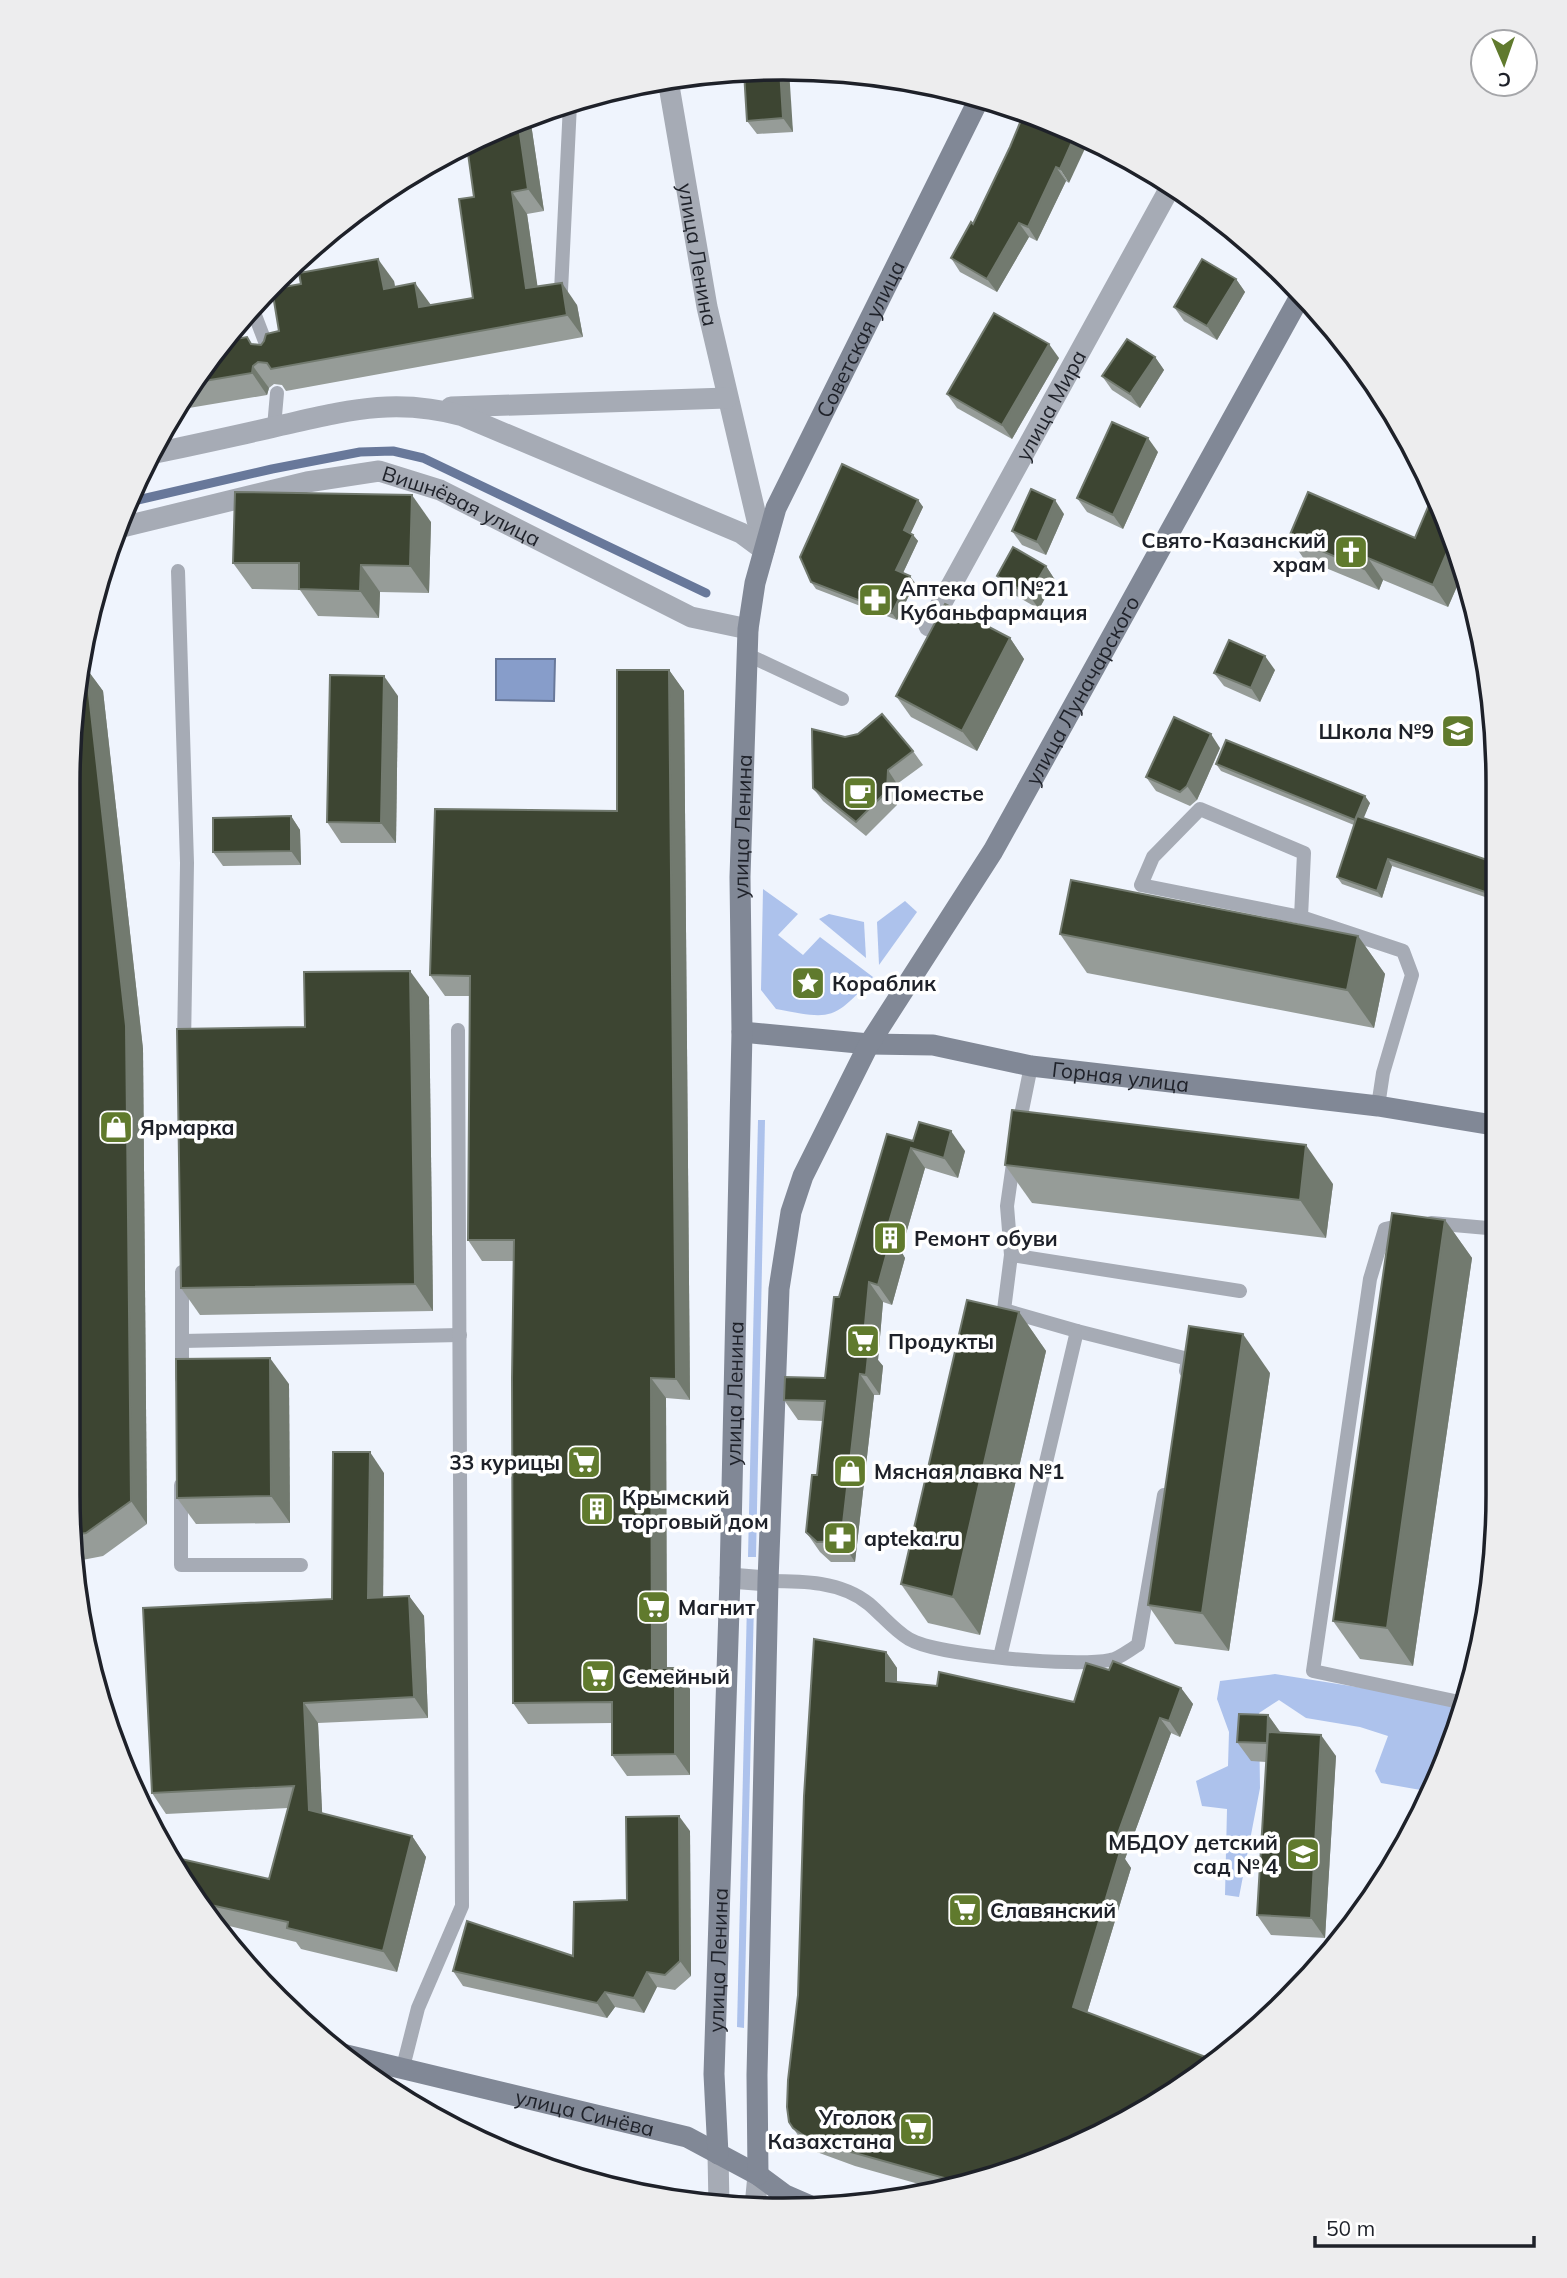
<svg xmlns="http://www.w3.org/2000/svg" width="1567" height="2278" viewBox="0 0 1567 2278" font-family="Mulish,sans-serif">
<rect width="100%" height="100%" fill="#eff4fd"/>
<g fill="#adc2ec">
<path d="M763 889 798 914 778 935 803 955 820 937 873 977C834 1020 833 1020 776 1009L761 990Z"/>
<polygon points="905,901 917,912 879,965 877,922"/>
<polygon points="829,914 864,922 866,958 819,919"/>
<polygon points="758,1120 765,1120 756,1557 748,1557"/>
<polygon points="747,1603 754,1603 744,2028 737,2027"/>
<polygon points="1275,1674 1458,1703 1462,1711 1444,1769 1432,1792 1381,1783 1375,1771 1388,1736 1360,1727 1306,1718 1279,1700 1259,1713 1260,1788 1239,1897 1225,1895 1227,1809 1202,1806 1196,1781 1228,1766 1229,1732 1217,1699 1220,1681"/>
</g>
<polygon fill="#879dca" stroke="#68789a" stroke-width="2" points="496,659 555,659 554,701 496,700"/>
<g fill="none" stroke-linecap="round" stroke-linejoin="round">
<polyline stroke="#68789a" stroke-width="9" points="129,502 272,469 360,452 393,451 423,458 706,593"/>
<g stroke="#a6abb5" stroke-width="14">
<polyline points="561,291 570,104"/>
<polyline points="253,310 271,357"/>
<polyline points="274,427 277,393"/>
<polyline points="178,571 187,863 184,1045"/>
<polyline points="748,655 842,699"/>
<polyline points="1301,917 1304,853 1200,809 1153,857 1141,885 1301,917 1403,951 1412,975 1383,1073 1378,1106"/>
<polyline points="1018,1130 1031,1066"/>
<polyline points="1014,1157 1007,1206 1011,1255 1004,1310 1077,1331"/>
<polyline points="1431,1223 1499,1229"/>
<polyline points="1407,1224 1385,1229 1370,1279 1313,1671 1464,1703"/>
<polyline points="1011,1255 1240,1291"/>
<polyline points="182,1341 460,1335"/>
<polyline points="182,1378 182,1272"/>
<polyline points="181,1485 181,1565 301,1565"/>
<path d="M768 1581C802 1581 841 1581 869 1604 882 1615 895 1631 909 1639 938 1656 1075 1667 1110 1660 1119 1659 1129 1650 1138 1645L1164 1495"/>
<polyline points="1000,1657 1077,1331 1188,1359 1186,1371"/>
<polyline points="403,2067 418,2008 462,1906 458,1030"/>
</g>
<g stroke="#a6abb5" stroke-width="21">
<path id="s1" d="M668 80 707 307 764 550"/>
<polyline points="451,407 727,398"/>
<path d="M151 454C193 445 236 436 278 426 346 411 394 397 463 416L741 533 764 550"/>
<path id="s2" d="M118 528 307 482 379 471 440 490 691 617 748 629"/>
<path id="s3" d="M929 626 1172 184"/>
<polyline points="718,2154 719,2205"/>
<polyline points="755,2206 758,2175"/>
</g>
<polyline stroke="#a6abb5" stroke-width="21" points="730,1578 768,1581"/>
<g stroke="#818896" stroke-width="21">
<path id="s4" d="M742 1032 869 1044 933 1045 1031 1066 1378 1106 1499 1126"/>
<path id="s5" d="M338 2053 687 2137 758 2175 785 2195 815 2208"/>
<path id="s6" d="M718 2154 714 2074 730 1578 742 1032 740 877 748 629 755 583 776 508 979 99"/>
<path id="s7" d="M758 2175 757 2075 768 1581 779 1289 791 1212 803 1176 869 1044 993 851 1302 293"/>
</g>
</g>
<g fill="#969c98">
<polygon points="784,68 793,132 757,134 747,121 744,76 742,72"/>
<polygon points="1024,113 1069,183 1066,181 1037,241 1029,237 997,292 960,272 951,258 973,224 1010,147"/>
<polygon points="530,117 544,211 527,214 537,286 577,305 583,337 286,391 282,385 274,384 269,388 267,395 177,410 230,340 261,345 279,331 394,281 395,287 431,305 473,298 474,197 510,123"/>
<polygon points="1236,279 1245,292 1217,340 1184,321 1174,307"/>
<polygon points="1155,357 1164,370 1140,408 1112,390 1102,376"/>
<polygon points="1059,358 1012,439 957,408 947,394"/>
<polygon points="1158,452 1123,529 1087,512 1077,498"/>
<polygon points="918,500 923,507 910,533 913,535 918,541 903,573 915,583 897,620 816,589 811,582"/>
<polygon points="1440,512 1462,575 1448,607 1383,580 1379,590 1304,559 1289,537 1415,538"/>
<polygon points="1064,514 1046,555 1022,545 1012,531"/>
<polygon points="431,522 429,593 380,592 379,618 318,616 300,590 252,589 233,563"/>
<polygon points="1046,566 1055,580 1039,609 1006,590 997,576"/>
<polygon points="1010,638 1024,659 977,751 911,717 896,696"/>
<polygon points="86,668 103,691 143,1049 147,1524 103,1556 77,1561 68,1494"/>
<polygon points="669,670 684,691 690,1400 666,1398 667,1668 675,1668 690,1689 690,1775 627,1776 612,1755 612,1723 528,1724 513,1703 514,1261 482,1261 468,1240 470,996 445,996 430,975 617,811"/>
<polygon points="1275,670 1260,702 1224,686 1214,673"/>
<polygon points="398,696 396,843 341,843 327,822"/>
<polygon points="1220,748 1197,800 1190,806 1156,791 1146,777"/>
<polygon points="913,751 923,765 897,784 897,805 866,836 823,801 813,788"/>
<polygon points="1216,764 1370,803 1363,818 1499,864 1499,918 1493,916 1488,909 1491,899 1392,866 1382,898 1342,884 1337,877 1354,825 1221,771"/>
<polygon points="291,816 300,830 301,865 223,866 213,852"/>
<polygon points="1060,934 1358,936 1385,974 1374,1028 1087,973"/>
<polygon points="429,997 433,1311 200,1315 181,1288 305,1027"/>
<polygon points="913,1141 965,1151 958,1178 925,1168 901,1251 905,1258 892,1305 883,1302 878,1360 883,1366 880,1395 874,1395 855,1562 831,1562 820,1552 806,1532 817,1475 823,1421 798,1420 784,1400 825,1378 839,1297"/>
<polygon points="1005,1165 1333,1184 1326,1238 1032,1203"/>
<polygon points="1445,1220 1472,1258 1413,1666 1360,1659 1333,1621"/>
<polygon points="1019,1312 1046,1351 980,1635 928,1623 901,1584"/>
<polygon points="1270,1373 1229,1651 1175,1644 1148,1605"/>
<polygon points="289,1384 290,1523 196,1524 177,1498"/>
<polygon points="384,1473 383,1597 409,1596 424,1616 428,1718 318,1723 322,1814 412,1836 426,1857 397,1972 301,1949 296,1942 217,1923 189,1892 269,1879 288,1808 166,1814 152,1793 332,1599"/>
<polygon points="886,1652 897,1668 897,1682 1074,1702 1109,1670 1181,1688 1193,1704 1180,1737 1171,1733 1125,1859 1131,1868 1087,2013 1100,2136 940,2190 855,2166 814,2151 804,2144 793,2128 798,1995"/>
<polygon points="1268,1715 1281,1733 1336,1756 1325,1938 1271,1935 1257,1915 1266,1762 1251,1761 1237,1742"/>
<polygon points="690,1831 691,1976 675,1990 657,1987 644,2013 615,2007 607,2018 463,1986 453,1971 573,1956 627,1900"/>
</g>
<g fill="#727a6f">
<polygon points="784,68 789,69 793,132 783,118 780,69"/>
<polygon points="530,117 544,211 528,189 518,120"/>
<polygon points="1076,133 1089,140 1069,183 1060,169"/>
<polygon points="1056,167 1066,181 1037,241 1028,227"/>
<polygon points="512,192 527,214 541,310 526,288"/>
<polygon points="1019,223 1029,237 997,292 987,279"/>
<polygon points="378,259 394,281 399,311 384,289"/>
<polygon points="1236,279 1245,292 1217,340 1207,326"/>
<polygon points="415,283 431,305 419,307"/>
<polygon points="562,283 577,305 583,337 567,315"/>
<polygon points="1049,344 1059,358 1012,439 1002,425"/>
<polygon points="1155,357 1164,370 1140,408 1130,394"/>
<polygon points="253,366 269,388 267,395 252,373"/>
<polygon points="1148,438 1158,452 1123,529 1113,515"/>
<polygon points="412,495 431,522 429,593 410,566"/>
<polygon points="918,500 923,507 909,537 904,530"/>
<polygon points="1055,500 1064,514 1046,555 1037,542"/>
<polygon points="913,535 918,541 901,577 896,570"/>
<polygon points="1451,543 1462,575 1448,607 1433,585"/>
<polygon points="1368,558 1383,580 1379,590 1364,569"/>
<polygon points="361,565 380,592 379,618 360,591"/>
<polygon points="1046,566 1055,580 1039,609 1029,595"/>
<polygon points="910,576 915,583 897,620 892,613"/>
<polygon points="1010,638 1024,659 977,751 962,731"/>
<polygon points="1265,656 1275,670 1260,702 1251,688"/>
<polygon points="86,668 103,691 143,1049 147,1524 131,1501"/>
<polygon points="669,670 684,691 690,1400 676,1379"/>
<polygon points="384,676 398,696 396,843 381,823"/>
<polygon points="1211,734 1220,748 1197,800 1187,786"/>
<polygon points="888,770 897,784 897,805 887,791"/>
<polygon points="1365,796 1370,803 1360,827 1355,820"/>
<polygon points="291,816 300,830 301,865 291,851"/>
<polygon points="1388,859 1392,866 1382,898 1377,891"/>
<polygon points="1358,936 1385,974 1374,1028 1347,990"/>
<polygon points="410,971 429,997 433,1311 415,1284"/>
<polygon points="951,1131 965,1151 958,1178 944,1158"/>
<polygon points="1306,1145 1333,1184 1326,1238 1300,1200"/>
<polygon points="911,1148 925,1168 901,1251 905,1258 892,1305 878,1285 885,1236"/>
<polygon points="1445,1220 1472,1258 1413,1666 1387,1628"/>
<polygon points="869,1282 883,1302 878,1360 883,1366 880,1395 866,1375 863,1346"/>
<polygon points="1019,1312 1046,1351 980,1635 953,1597"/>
<polygon points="1243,1334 1270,1373 1229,1651 1202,1613"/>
<polygon points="270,1358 289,1384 290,1523 271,1496"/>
<polygon points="860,1374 874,1395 855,1562 841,1541"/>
<polygon points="651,1378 666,1398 667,1689 652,1668"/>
<polygon points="370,1452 384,1473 383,1618 368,1598"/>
<polygon points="409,1596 424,1616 428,1718 414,1697"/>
<polygon points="886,1652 897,1668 897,1697 886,1681"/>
<polygon points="675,1668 690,1689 690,1775 675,1754"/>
<polygon points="1181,1688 1193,1704 1180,1737 1169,1721"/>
<polygon points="304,1703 318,1723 323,1831 309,1810"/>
<polygon points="1268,1715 1282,1735 1267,1743"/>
<polygon points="1160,1718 1171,1733 1125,1859 1131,1868 1084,2023 1073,2007 1112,1850"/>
<polygon points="1321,1735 1336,1756 1325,1938 1311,1918"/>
<polygon points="679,1816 690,1831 691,1976 680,1961"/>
<polygon points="412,1836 426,1857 397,1972 383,1951"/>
<polygon points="647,1972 657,1987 644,2013 634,1998"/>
<polygon points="605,1992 615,2007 607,2018 597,2003"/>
</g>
<g fill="#3d4532" stroke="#727a6f" stroke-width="2">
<polygon points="780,69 783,118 747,121 744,72"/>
<polygon points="1024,113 1058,123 1076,133 1060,169 1056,167 1028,227 1019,223 987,279 951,258 971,222 973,224 1010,147"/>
<polygon points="518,120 528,189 512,192 526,288 562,283 567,315 271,369 267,363 258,362 253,366 252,373 198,382 230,340 247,337 251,344 261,345 264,341 266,334 279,331 272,289 301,284 299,273 378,259 384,289 415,283 419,307 473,298 459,199 474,197 467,146 510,123"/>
<polygon points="1202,259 1236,279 1207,326 1174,307"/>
<polygon points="994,313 1049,344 1002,425 947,394"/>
<polygon points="1127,339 1155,357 1130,394 1102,376"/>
<polygon points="1112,422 1148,438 1113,515 1077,498"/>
<polygon points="842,464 918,500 904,530 913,535 896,570 910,576 892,613 811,582 800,557"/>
<polygon points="1031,489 1055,500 1037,542 1012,531"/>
<polygon points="235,492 412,495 410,566 361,565 360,591 299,589 299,563 233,563"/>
<polygon points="1308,492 1415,538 1428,507 1440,512 1451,543 1433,585 1368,558 1364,569 1289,537"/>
<polygon points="1013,547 1046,566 1029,595 997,576"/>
<polygon points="945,604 1010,638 962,731 896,696"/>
<polygon points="1229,640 1265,656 1251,688 1214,673"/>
<polygon points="80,668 86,668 126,1026 131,1501 86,1533 74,1535 68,1494 68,783"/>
<polygon points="617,670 669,670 676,1379 651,1378 652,1668 675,1668 675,1754 612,1755 612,1702 513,1703 512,1378 514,1240 468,1240 470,976 430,975 435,809 617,811"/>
<polygon points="330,675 384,676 381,823 327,822"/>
<polygon points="882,714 913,751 888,770 887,791 856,822 813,788 812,729 845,737 858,734"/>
<polygon points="1174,717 1211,734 1187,786 1180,792 1146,777"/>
<polygon points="1226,740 1365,796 1355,820 1216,764"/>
<polygon points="291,816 291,851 213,852 213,818"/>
<polygon points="1357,816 1499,864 1499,869 1491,894 1388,859 1377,891 1337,877"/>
<polygon points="1497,879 1499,879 1499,912 1488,909"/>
<polygon points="1071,880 1358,936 1347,990 1060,934"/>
<polygon points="410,971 415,1284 181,1288 177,1029 305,1027 304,972"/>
<polygon points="1012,1110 1306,1145 1300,1200 1005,1165"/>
<polygon points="919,1122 951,1131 944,1158 911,1148 885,1236 891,1238 878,1285 869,1282 863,1346 869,1346 866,1375 860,1374 841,1541 817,1542 806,1532 812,1475 817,1475 825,1401 784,1400 785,1377 825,1378 834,1297 839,1297 887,1134 913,1141"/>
<polygon points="1392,1213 1445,1220 1387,1628 1333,1621"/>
<polygon points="967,1300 1019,1312 953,1597 901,1584"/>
<polygon points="1189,1326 1243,1334 1202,1613 1148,1605"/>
<polygon points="270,1358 271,1496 177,1498 176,1359"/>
<polygon points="333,1452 370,1452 368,1598 409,1596 414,1697 304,1703 309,1810 412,1836 383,1951 287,1928 288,1922 197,1902 189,1892 168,1856 269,1879 294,1786 152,1793 143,1608 332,1599"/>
<polygon points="814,1639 886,1652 886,1681 937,1686 939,1672 1074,1702 1086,1663 1109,1670 1113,1661 1181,1688 1169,1721 1160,1718 1112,1850 1120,1852 1073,2007 1219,2062 1100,2136 962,2183 844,2150 803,2135 793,2128 789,2122 787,2107 788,2080 798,1995 804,1796"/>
<polygon points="1239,1714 1268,1715 1267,1743 1237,1742"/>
<polygon points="1268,1732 1321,1735 1311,1918 1257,1915"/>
<polygon points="679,1816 680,1961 665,1975 647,1972 634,1998 605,1992 597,2003 453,1971 467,1921 573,1956 574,1902 627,1900 626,1817"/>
</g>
<defs>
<g id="church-square" transform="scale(1.75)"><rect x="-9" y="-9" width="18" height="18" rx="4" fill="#607a2d" stroke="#fff"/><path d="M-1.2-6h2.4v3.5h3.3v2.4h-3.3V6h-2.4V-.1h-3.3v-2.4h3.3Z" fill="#fff"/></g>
<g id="pharmacy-square" transform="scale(1.75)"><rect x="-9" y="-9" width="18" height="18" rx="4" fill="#607a2d" stroke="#fff"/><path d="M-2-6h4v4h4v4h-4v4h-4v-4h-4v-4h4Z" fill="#fff"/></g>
<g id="school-square" transform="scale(1.75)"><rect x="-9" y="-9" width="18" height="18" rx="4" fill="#607a2d" stroke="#fff"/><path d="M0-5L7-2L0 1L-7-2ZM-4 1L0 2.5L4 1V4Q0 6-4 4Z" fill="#fff"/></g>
<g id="cafe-square" transform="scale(1.75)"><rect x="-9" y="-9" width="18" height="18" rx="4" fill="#607a2d" stroke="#fff"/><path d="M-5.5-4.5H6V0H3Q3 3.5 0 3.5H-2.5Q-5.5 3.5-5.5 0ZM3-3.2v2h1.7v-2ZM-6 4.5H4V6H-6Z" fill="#fff"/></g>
<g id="sight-square" transform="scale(1.75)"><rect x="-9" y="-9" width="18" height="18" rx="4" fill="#607a2d" stroke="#fff"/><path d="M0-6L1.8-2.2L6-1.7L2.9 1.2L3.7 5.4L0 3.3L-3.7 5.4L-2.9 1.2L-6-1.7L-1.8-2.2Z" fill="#fff"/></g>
<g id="shop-square" transform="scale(1.75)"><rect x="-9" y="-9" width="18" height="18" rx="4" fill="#607a2d" stroke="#fff"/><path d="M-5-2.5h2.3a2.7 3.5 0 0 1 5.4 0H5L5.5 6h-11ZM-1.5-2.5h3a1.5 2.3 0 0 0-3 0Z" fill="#fff"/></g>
<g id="building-square" transform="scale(1.75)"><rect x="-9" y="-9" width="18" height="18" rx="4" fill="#607a2d" stroke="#fff"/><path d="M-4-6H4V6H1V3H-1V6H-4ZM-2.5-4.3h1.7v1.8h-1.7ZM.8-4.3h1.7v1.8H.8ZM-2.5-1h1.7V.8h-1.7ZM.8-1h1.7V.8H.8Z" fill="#fff"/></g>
<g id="supermarket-square" transform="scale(1.75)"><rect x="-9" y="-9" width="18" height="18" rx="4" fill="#607a2d" stroke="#fff"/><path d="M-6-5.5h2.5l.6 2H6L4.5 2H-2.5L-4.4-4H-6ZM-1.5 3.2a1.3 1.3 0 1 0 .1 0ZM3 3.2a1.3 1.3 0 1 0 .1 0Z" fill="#fff"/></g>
</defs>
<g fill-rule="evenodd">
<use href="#church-square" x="1351" y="552"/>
<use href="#pharmacy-square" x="875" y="600"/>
<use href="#school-square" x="1458" y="731"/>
<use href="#cafe-square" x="860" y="793"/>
<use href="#sight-square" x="808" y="983"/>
<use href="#shop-square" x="116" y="1127"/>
<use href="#building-square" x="890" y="1238"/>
<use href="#supermarket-square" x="863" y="1341"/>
<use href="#supermarket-square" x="584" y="1462"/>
<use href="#shop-square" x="850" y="1471"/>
<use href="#building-square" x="597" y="1509"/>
<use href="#pharmacy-square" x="840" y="1538"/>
<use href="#supermarket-square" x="654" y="1607"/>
<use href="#supermarket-square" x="598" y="1676"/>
<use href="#school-square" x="1303" y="1854"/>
<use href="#supermarket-square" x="965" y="1910"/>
<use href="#supermarket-square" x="916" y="2129"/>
</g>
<g text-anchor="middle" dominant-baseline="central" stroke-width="7" stroke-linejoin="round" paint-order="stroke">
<g font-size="21" fill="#1e2129" stroke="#fff">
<text stroke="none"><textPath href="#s1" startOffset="177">улица Ленина</textPath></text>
<text stroke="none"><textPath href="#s6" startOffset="1839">Советская улица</textPath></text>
<text stroke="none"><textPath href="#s3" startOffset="252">улица Мира</textPath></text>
<text stroke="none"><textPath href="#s2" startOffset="357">Вишнёвая улица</textPath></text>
<text stroke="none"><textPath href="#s7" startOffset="1563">улица Луначарского</textPath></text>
<text stroke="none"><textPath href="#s6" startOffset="1328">улица Ленина</textPath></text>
<text stroke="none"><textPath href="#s4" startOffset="382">Горная улица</textPath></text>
<text stroke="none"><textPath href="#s6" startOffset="761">улица Ленина</textPath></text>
<text stroke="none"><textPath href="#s6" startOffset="194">улица Ленина</textPath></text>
<text stroke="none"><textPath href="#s5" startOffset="254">улица Синёва</textPath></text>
</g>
<g font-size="21" font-weight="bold" fill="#1e2129" stroke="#fff" text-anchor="start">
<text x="1326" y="540" text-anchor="end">Свято-Казанский<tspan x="1326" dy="24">храм</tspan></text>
<text x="900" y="588">Аптека ОП №21<tspan x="900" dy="24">Кубаньфармация</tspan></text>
<text x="1434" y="731" text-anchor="end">Школа №9</text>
<text x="884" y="793">Поместье</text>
<text x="832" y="983">Кораблик</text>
<text x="140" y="1127">Ярмарка</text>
<text x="914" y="1238">Ремонт обуви</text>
<text x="888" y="1341">Продукты</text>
<text x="560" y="1462" text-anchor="end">33 курицы</text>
<text x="874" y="1471">Мясная лавка №1</text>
<text x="622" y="1497">Крымский<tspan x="622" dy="24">торговый дом</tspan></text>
<text x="864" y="1538">apteka.ru</text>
<text x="678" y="1607">Магнит</text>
<text x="622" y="1676">Семейный</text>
<text x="1278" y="1842" text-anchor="end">МБДОУ детский<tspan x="1278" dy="24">сад № 4</tspan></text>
<text x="990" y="1910">Славянский</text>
<text x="892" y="2117" text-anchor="end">Уголок<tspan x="892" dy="24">Казахстана</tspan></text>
</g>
</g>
<path d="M0 0H1567V2278H0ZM783 80H783A703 703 0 0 1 1486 783V1495A703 703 0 0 1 783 2198H783A703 703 0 0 1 80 1495V783A703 703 0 0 1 783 80Z" fill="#ededee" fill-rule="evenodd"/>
<path fill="none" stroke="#1e2129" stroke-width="3.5" d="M783 80H783A703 703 0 0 1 1486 783V1495A703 703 0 0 1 783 2198H783A703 703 0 0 1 80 1495V783A703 703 0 0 1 783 80Z"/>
<g transform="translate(1504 63) rotate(178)"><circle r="33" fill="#ffffff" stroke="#a5a6a9" stroke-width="2"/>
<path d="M0-5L12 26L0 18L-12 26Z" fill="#607a2d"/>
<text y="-10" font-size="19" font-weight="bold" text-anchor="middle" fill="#1e2129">С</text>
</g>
<path d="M1315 2236v10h219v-10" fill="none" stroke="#1e2129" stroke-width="3.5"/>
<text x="1326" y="2236" font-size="21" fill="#1e2129" stroke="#ffffff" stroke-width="5" paint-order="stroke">50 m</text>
</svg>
